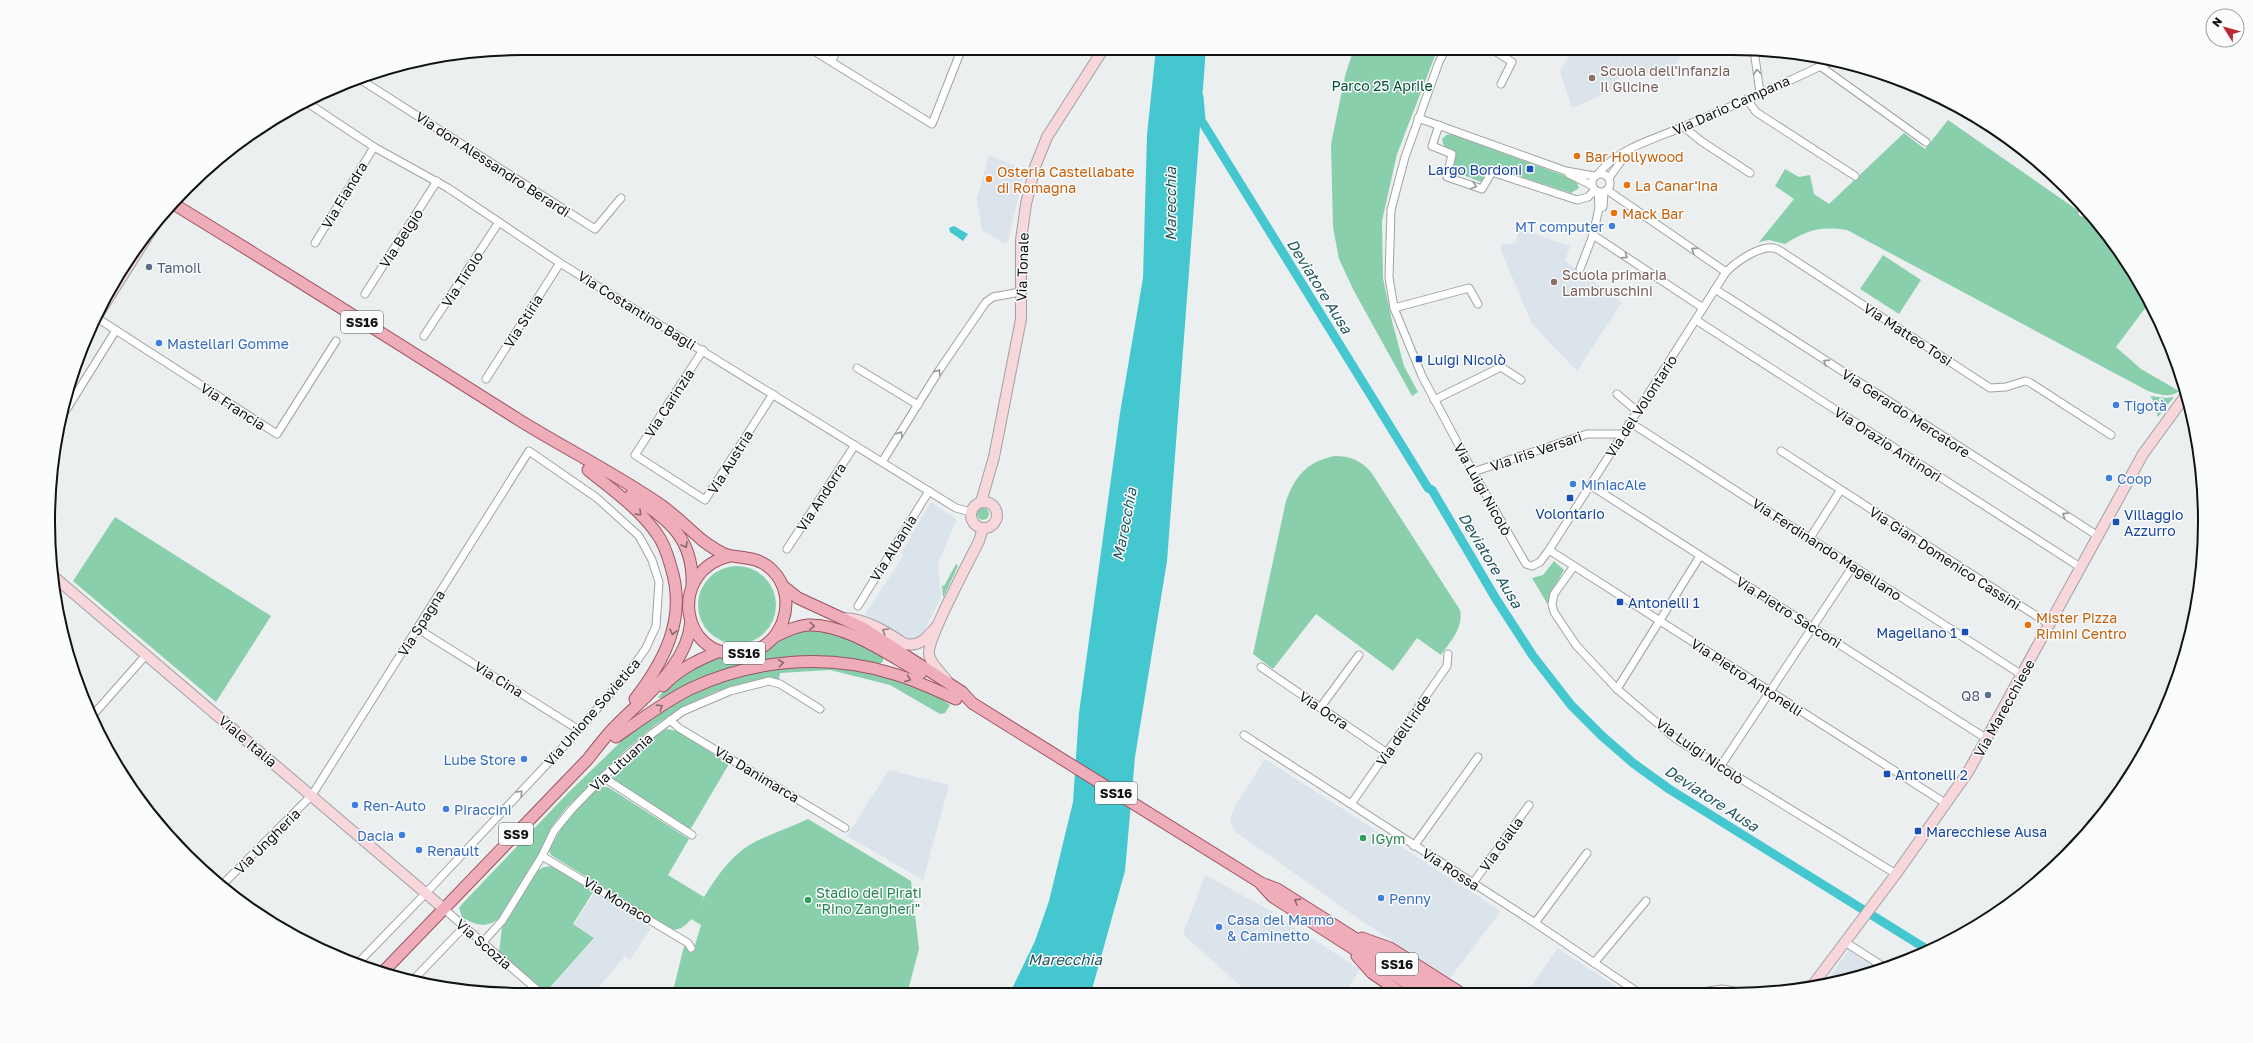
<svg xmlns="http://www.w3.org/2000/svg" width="2253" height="1043" viewBox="0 0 2253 1043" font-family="'Golos Text',sans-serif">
<rect width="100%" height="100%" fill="#eceff0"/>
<g fill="#dbe3eb">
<polygon points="1575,48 1615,48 1626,73 1622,75 1623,77 1617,80 1620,87 1572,108 1560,71"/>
<polygon points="1616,48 1677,48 1680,57 1678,63 1643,77 1638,68 1626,73"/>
<polygon points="989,155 1025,170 1008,241 1003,243 982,230 977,199"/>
<polygon points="1520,229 1570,246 1565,261 1622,302 1577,371 1532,324 1500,248 1502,244 1515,243"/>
<polygon points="931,502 957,519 938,563 941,598 923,633 916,638 910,639 904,637 865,614 904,555 901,553"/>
<polygon points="1265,759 1501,911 1450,978 1363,922 1236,832 1231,825 1231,815 1235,806"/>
<polygon points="889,770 949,785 923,880 847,836"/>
<polygon points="1205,875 1273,912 1225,969 1266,922 1278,923 1281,919 1360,969 1346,992 1248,993 1183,934"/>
<polygon points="594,893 651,928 630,960 625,956 592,995 550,995 547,992 595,938 574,924"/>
<polygon points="1558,948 1568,955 1623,991 1527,992"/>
<polygon points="1849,950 1878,968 1825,983"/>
</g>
<g fill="#89cfab">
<polygon points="1354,48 1438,48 1397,154 1382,221 1383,278 1392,321 1404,366 1418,392 1412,396 1354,291 1339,259 1333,227 1331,144 1345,76"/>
<path d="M1948 120 2096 223 2125 258 2149 303 2116 347 2141 369 2179 391C2170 399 2158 394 2148 391L1847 230C1819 226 1808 230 1785 244L1769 240 1759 242 1794 199 1775 186 1785 169 1799 177 1810 175 1814 194 1829 204 1904 133 1925 149Z"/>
<path d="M1452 134 1576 180 1579 188 1571 193 1491 167 1481 182 1453 171 1456 153C1448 150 1443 148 1442 139L1446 135Z"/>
<polygon points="1883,255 1921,280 1899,314 1860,289"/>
<polygon points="2150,396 2166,398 2174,397 2158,417 2154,402"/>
<path d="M1334 456C1351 456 1360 460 1371 472L1460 610C1464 627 1451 641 1441 655L1417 638 1393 671 1316 614 1273 669 1253 654 1286 501C1295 476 1307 462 1334 456Z"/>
<circle cx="983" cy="514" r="6"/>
<polygon points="115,517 271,616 216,702 73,581"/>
<polygon points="1554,561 1564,570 1549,597 1548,605 1532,578 1543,575"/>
<polygon points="956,564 958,566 943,598 942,585 944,586"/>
<circle cx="737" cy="605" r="39"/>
<path d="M819 629 846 636 883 656V662L879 664C800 651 731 654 662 699L658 697 679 676 715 658 738 659 794 631Z"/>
<path d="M794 664 863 669 932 692 950 705 945 713 940 714 890 685 830 670 780 673 779 680 768 677 715 692 681 708 655 725 628 748 567 807 553 825 537 857 499 918C487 929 474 925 462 917L459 908 462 904 568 793 637 726 709 682Z"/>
<path d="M667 729 677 731 729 764 690 830 613 780V773C627 760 649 735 667 729Z"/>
<path d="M603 787H608L689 839 668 875 704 897C696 910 690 929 673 930L551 855 549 850 565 822 597 788Z"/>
<path d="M808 819 911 881 919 949 907 994 672 995 684 946 689 949 695 945 701 925 691 919C707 893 722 863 748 846 766 835 789 828 808 819Z"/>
<polygon points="552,866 593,892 573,924 594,938 546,992 499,952 502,928 537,871 544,867"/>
</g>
<g fill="#45c7cf">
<polygon points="1156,48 1206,48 1167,561 1135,757 1125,871 1091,993 1010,993 1035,941 1049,901 1073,802 1079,713 1120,413 1143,278 1147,135"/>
<polygon points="954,226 968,234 963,241 950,232 949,228"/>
</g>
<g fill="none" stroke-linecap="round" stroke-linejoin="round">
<polyline stroke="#45c7cf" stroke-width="9" points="1199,97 1201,120 1428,488 1432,490 1496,599 1533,656 1571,705 1602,736 1633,763 1669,789 1928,950"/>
<g stroke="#a0a2a3" stroke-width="9">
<g id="street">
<polyline points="809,48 932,124 962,48"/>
<path d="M1446 48 1439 62 1405 157 1391 210 1389 277 1394 308 1422 376 1473 472 1526 564 1532 566 1540 562 1549 550 1726 272C1737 261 1765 241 1779 250L1990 388 2006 387 2025 381 2029 382 2111 435"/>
<polyline points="1490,48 1512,62 1501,84"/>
<polyline points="1754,50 1760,93"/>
<polyline points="1818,57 1820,66 1926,142"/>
<polyline points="832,61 837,48"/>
<polyline points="358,78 595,229 621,198"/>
<polyline points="1747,99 1756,112 1855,176"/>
<polyline points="306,102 374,147 448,188 560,263 956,508 971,512"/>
<polyline points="1418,118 1566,171 1594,176"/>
<polyline points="1439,125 1432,146 1452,154 1447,177 1482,189 1492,172 1577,200 1588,197 1595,190"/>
<polyline points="1684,127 1701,141 1750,173"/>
<path d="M1599 173C1620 147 1655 139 1685 126 1735 105 1785 84 1833 60"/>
<circle cx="1601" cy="183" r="9"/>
<polyline points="1569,174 1591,185"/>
<polyline points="1609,178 1629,150"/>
<polyline points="1607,190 1726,272"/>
<polyline points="1599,208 1603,207 1604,192"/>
<polyline points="2082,213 2085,209"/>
<polyline points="1593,235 1703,308"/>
<polyline points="315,243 374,147"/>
<polyline points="1580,269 1593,235 1599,208 1598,192"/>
<polyline points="1715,289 2098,536"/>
<polyline points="365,294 437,181"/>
<polyline points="1394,308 1469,288 1478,304"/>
<polyline points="97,318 277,434 336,341"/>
<polyline points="1696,320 2080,567"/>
<polyline points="424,336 499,222"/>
<polyline points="703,350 635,455 705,500 773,394"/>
<polyline points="857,368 918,405"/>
<polyline points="486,379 560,263"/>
<polyline points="1617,394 1638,412"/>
<polyline points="1434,400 1501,367 1521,380"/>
<polyline points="68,407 116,330"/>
<polyline points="60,419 68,407 65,405"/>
<polyline points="1631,423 2022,675"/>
<polyline points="1781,451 2049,624"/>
<polyline points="882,462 940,369 986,302 993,297 1020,292"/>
<polyline points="1473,472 1587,434 1623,434"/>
<polyline points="1590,485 1987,739"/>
<polyline points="1810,538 1840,491"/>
<polyline points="787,549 855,445"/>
<polyline points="1549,550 1945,803"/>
<polyline points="1574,566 1554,594 1552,604 1554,612 1576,645 1617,689 1676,739 1896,874"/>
<polyline points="858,606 929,491"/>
<polyline points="418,629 579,730"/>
<polyline points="1261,667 1387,753"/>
<polyline points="1617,689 1700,556"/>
<polyline points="1320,708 1359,655"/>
<polyline points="92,716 146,655"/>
<polyline points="670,720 679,728 845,828"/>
<polyline points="1244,735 1535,923 1636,991"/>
<polyline points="1720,767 1853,566"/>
<polyline points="603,777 692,835"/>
<polyline points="1351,804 1447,666 1448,654"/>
<polyline points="1414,846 1478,757"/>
<polyline points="542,856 688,943 691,948"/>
<polyline points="1473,883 1529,805"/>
<polyline points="221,886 312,795 529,451 597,498 639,536 652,560 659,582 656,626 646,648 632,668 579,730 426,893 357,964"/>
<polyline points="443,908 543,995"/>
<polyline points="1535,923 1587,853"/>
<polyline points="1845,942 1884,967"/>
<polyline points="482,943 502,921 542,856 554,831 572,809 603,777 653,733 683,711 730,691 769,681 780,684 820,709"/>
<polyline points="1594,963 1646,901"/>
<polyline points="412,981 464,927"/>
<polyline points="1708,991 1722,989 1734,991"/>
</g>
</g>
<g stroke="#a0a2a3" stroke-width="12">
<g id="secondary">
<polyline points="97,316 157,221"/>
<circle cx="984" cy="515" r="13"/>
<polyline points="981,502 994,457 1021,319 1021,240 1026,204 1035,167 1047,137 1104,48"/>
<polyline points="52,575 443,908"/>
<path d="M843 618C867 619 885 631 905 644 920 647 926 638 935 628"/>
<path d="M948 682C942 673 930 664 929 654 927 638 970 560 979 541L983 528"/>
<polyline points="1812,986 1896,874 1968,772 2143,454 2186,395"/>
</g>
</g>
<g stroke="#9a5360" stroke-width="13">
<g id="primary">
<path d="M172 203C288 274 404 347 519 420 566 449 616 474 661 505 676 516 688 528 702 540 710 546 722 555 732 556 747 558 760 558 772 570 801 598 782 651 741 654 679 658 668 570 730 556"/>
<path d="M588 470C611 489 639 508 657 534 664 543 668 556 671 567 687 618 665 660 635 699"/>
<path d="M631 495C668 520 694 537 692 586"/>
<polyline points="783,586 798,598 863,628 962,692 972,703 1261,883 1277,889 1440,992"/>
<path d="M776 636C786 631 796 626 808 625 845 623 890 656 921 673"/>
<path d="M663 686C680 668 698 660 720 651"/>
<path d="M616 737C640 720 664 702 690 689 753 659 827 653 894 674 915 680 936 690 956 699"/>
<polyline points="1261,884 1273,897 1421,992"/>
<polyline points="1362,938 1390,948 1459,992"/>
<polyline points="1357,956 1372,973 1400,992"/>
<path d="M383 972 588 759C595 750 602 741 609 733 639 700 687 669 691 621"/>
</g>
</g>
<use href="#street" stroke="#fff" stroke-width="7"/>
<use href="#secondary" stroke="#f7d6dc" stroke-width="10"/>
<use href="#primary" stroke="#eeadb9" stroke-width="11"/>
</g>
<defs><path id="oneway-chevron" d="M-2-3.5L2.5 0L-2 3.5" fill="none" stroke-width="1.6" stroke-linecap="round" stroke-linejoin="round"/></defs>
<g stroke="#949595">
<use href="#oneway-chevron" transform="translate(1757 72) rotate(-98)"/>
<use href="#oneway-chevron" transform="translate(1474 186) rotate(20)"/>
<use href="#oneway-chevron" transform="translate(1694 250) rotate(-147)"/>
<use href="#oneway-chevron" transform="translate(1625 256) rotate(33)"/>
<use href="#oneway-chevron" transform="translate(1826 362) rotate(-147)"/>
<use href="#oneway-chevron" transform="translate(938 372) rotate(-58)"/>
<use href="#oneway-chevron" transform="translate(900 434) rotate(-58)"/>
<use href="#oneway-chevron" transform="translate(2065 515) rotate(-147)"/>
<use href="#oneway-chevron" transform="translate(520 793) rotate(-47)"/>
</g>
<g stroke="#8b686e">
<use href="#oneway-chevron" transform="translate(639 513) rotate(44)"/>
<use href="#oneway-chevron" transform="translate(685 545) rotate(59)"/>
<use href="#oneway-chevron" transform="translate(812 626) rotate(2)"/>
<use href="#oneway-chevron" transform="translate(673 632) rotate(104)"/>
<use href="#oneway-chevron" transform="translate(781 663) rotate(-7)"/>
<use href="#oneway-chevron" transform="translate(908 679) rotate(22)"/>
<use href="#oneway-chevron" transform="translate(660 707) rotate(-32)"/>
<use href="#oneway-chevron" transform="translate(1297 901) rotate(-148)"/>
</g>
<use stroke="#907e82" href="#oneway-chevron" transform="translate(885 631) rotate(-149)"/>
<g fill="#8d6e63" stroke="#fafcfe" stroke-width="1.5">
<circle cx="1592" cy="78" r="4"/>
<circle cx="1554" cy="282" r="4"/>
</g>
<g fill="#e8710a" stroke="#fafcfe" stroke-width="1.5">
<circle cx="1577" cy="156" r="4"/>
<circle cx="989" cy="179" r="4"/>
<circle cx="1627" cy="185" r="4"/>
<circle cx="1614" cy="213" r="4"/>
<circle cx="2028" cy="625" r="4"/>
</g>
<g fill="#1a4fb4" stroke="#fafcfe" stroke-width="1.5">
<rect x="1526" y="165" width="8" height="8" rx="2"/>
<rect x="1415" y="355" width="8" height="8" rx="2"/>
<rect x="1566" y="494" width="8" height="8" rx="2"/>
<rect x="2112" y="518" width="8" height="8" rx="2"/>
<rect x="1616" y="598" width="8" height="8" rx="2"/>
<rect x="1961" y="628" width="8" height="8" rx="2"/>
<rect x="1883" y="770" width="8" height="8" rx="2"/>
<rect x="1914" y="827" width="8" height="8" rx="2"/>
</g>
<g fill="#3f7fe0" stroke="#fafcfe" stroke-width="1.5">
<circle cx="1612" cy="226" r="4"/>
<circle cx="159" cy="343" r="4"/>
<circle cx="2116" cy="405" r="4"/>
<circle cx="2109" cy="478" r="4"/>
<circle cx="1573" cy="484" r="4"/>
<circle cx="524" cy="759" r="4"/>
<circle cx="355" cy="805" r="4"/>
<circle cx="446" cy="809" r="4"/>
<circle cx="402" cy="835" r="4"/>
<circle cx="419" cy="850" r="4"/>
<circle cx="1381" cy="898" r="4"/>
<circle cx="1219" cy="927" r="4"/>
</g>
<g fill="#5c6f8a" stroke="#fafcfe" stroke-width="1.5">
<circle cx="149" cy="267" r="4"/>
<circle cx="1988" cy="695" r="4"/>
</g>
<g fill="#2e9e5b" stroke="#fafcfe" stroke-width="1.5">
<circle cx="1363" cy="838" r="4"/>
<circle cx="808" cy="900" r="4"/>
</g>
<g text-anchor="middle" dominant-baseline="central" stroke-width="3" stroke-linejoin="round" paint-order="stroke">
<g fill="#fafcfe" stroke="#58595a" stroke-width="1">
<rect x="341" y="311" width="42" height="22" rx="3"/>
<rect x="723" y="642" width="42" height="22" rx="3"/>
<rect x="1095" y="782" width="42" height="22" rx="3"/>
<rect x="499" y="823" width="34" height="22" rx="3"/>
<rect x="1376" y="953" width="42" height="22" rx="3"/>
</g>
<g font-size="13" font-weight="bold" fill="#121313">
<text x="362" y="322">SS16</text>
<text x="744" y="653">SS16</text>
<text x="1116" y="793">SS16</text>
<text x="516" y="834">SS9</text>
<text x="1397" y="964">SS16</text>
</g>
<g font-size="14" fill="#785e54" stroke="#fafcfe" text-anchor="start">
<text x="1600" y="70">Scuola dell'infanzia<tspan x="1600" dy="16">Il Glicine</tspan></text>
<text x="1562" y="274">Scuola primaria<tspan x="1562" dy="16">Lambruschini</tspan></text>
</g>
<g font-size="14" fill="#005033" stroke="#fafcfe">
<text x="1382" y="85">Parco 25 Aprile</text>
</g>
<g font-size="14" fill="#121313" stroke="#fafcfe">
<text transform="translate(1731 105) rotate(-24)">Via Dario Campana</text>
<text transform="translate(493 164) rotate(33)">Via don Alessandro Berardi</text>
<text transform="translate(344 195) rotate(-59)">Via Fiandra</text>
<text transform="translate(401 238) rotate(-57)">Via Belgio</text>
<text transform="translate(1022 267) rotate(-88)">Via Tonale</text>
<text transform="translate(462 279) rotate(-57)">Via Tirolo</text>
<text transform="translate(637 310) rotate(32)">Via Costantino Bagli</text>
<text transform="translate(523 321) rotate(-58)">Via Stiria</text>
<text transform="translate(1908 334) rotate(33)">Via Matteo Tosi</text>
<text transform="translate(669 403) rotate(-57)">Via Carinzia</text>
<text transform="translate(233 406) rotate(33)">Via Francia</text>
<text transform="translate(1641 406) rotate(-57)">Via del Volontario</text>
<text transform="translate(1906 413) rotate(33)">Via Gerardo Mercatore</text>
<text transform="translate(1888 444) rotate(33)">Via Orazio Antinori</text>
<text transform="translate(1536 451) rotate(-19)">Via Iris Versari</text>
<text transform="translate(730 462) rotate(-58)">Via Austria</text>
<text transform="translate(1483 489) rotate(61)">Via Luigi Nicolò</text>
<text transform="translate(821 497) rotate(-57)">Via Andorra</text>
<text transform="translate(893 548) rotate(-58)">Via Albania</text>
<text transform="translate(1827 549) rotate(33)">Via Ferdinando Magellano</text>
<text transform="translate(1945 558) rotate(33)">Via Gian Domenico Cassini</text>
<text transform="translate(1789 612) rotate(32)">Via Pietro Sacconi</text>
<text transform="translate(421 623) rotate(-58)">Via Spagna</text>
<text transform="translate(1747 677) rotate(33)">Via Pietro Antonelli</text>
<text transform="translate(499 679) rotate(32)">Via Cina</text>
<text transform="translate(2004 708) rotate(-61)">Via Marecchiese</text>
<text transform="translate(1324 710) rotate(34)">Via Ocra</text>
<text transform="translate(592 712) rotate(-49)">Via Unione Sovietica</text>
<text transform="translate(1403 730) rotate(-55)">Via dell'Iride</text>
<text transform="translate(248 741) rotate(40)">Viale Italia</text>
<text transform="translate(1700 751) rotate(35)">Via Luigi Nicolò</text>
<text transform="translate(621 762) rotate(-42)">Via Lituania</text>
<text transform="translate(757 774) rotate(31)">Via Danimarca</text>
<text transform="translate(267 841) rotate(-45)">Via Ungheria</text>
<text transform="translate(1501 844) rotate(-54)">Via Gialla</text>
<text transform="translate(1451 869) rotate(33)">Via Rossa</text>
<text transform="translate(618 900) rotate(31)">Via Monaco</text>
<text transform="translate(484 944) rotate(41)">Via Scozia</text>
</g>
<g font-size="14" fill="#c56008" stroke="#fafcfe" text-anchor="start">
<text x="1585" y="156">Bar Hollywood</text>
<text x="997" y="171">Osteria Castellabate<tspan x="997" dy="16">di Romagna</tspan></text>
<text x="1635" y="185">La Canar'ina</text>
<text x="1622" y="213">Mack Bar</text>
<text x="2036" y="617">Mister Pizza<tspan x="2036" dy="16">Rimini Centro</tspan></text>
</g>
<g font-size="14" fill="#164399" stroke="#fafcfe" text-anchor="start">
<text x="1522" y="169" text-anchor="end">Largo Bordoni</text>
<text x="1427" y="359">Luigi Nicolò</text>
<text x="1570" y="513" text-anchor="middle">Volontario</text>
<text x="2124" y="514">Villaggio<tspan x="2124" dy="16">Azzurro</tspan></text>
<text x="1628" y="602">Antonelli 1</text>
<text x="1957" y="632" text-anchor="end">Magellano 1</text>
<text x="1895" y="774">Antonelli 2</text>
<text x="1926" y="831">Marecchiese Ausa</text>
</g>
<g font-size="14" fill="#366cbe" stroke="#fafcfe" text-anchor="start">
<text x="1604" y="226" text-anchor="end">MT computer</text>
<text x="167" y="343">Mastellari Gomme</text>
<text x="2124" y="405">Tigotà</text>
<text x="2117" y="478">Coop</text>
<text x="1581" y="484">MiniacAle</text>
<text x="516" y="759" text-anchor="end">Lube Store</text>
<text x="363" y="805">Ren-Auto</text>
<text x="454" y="809">Piraccini</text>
<text x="394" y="835" text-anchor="end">Dacia</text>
<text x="427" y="850">Renault</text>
<text x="1389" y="898">Penny</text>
<text x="1227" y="919">Casa del Marmo<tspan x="1227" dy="16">&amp; Caminetto</tspan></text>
</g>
<g font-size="14" fill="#4e5e75" stroke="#fafcfe" text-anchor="start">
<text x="157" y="267">Tamoil</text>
<text x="1980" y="695" text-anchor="end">Q8</text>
</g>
<g font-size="14" fill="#27864d" stroke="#fafcfe" text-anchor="start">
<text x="1371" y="838">IGym</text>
<text x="816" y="892">Stadio dei Pirati<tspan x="816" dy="16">"Rino Zangheri"</tspan></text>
</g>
<g font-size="15" font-style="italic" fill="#23585c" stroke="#fafcfe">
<text transform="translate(1170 204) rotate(-90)">Marecchia</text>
<text transform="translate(1320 286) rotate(58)">Deviatore Ausa</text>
<text transform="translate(1124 524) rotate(-79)">Marecchia</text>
<text transform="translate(1491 560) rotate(59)">Deviatore Ausa</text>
<text transform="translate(1712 798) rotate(33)">Deviatore Ausa</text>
<text x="1065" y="959">Marecchia</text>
</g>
</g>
<path d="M0 0H2253V1043H0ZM521 55H1732A466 466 0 0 1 2198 521V522A466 466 0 0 1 1732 988H521A466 466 0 0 1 55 522V521A466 466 0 0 1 521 55Z" fill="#fafcfe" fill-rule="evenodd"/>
<path fill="none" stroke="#121313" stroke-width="2" d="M521 55H1732A466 466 0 0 1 2198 521V522A466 466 0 0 1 1732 988H521A466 466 0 0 1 55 522V521A466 466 0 0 1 521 55Z"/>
<g transform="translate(2225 28) rotate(307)"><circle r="19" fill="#fafcfe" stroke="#9d9fa0"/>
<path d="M0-3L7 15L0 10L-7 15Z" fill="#ba2936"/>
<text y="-6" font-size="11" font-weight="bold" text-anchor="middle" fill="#121313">N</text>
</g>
</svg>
